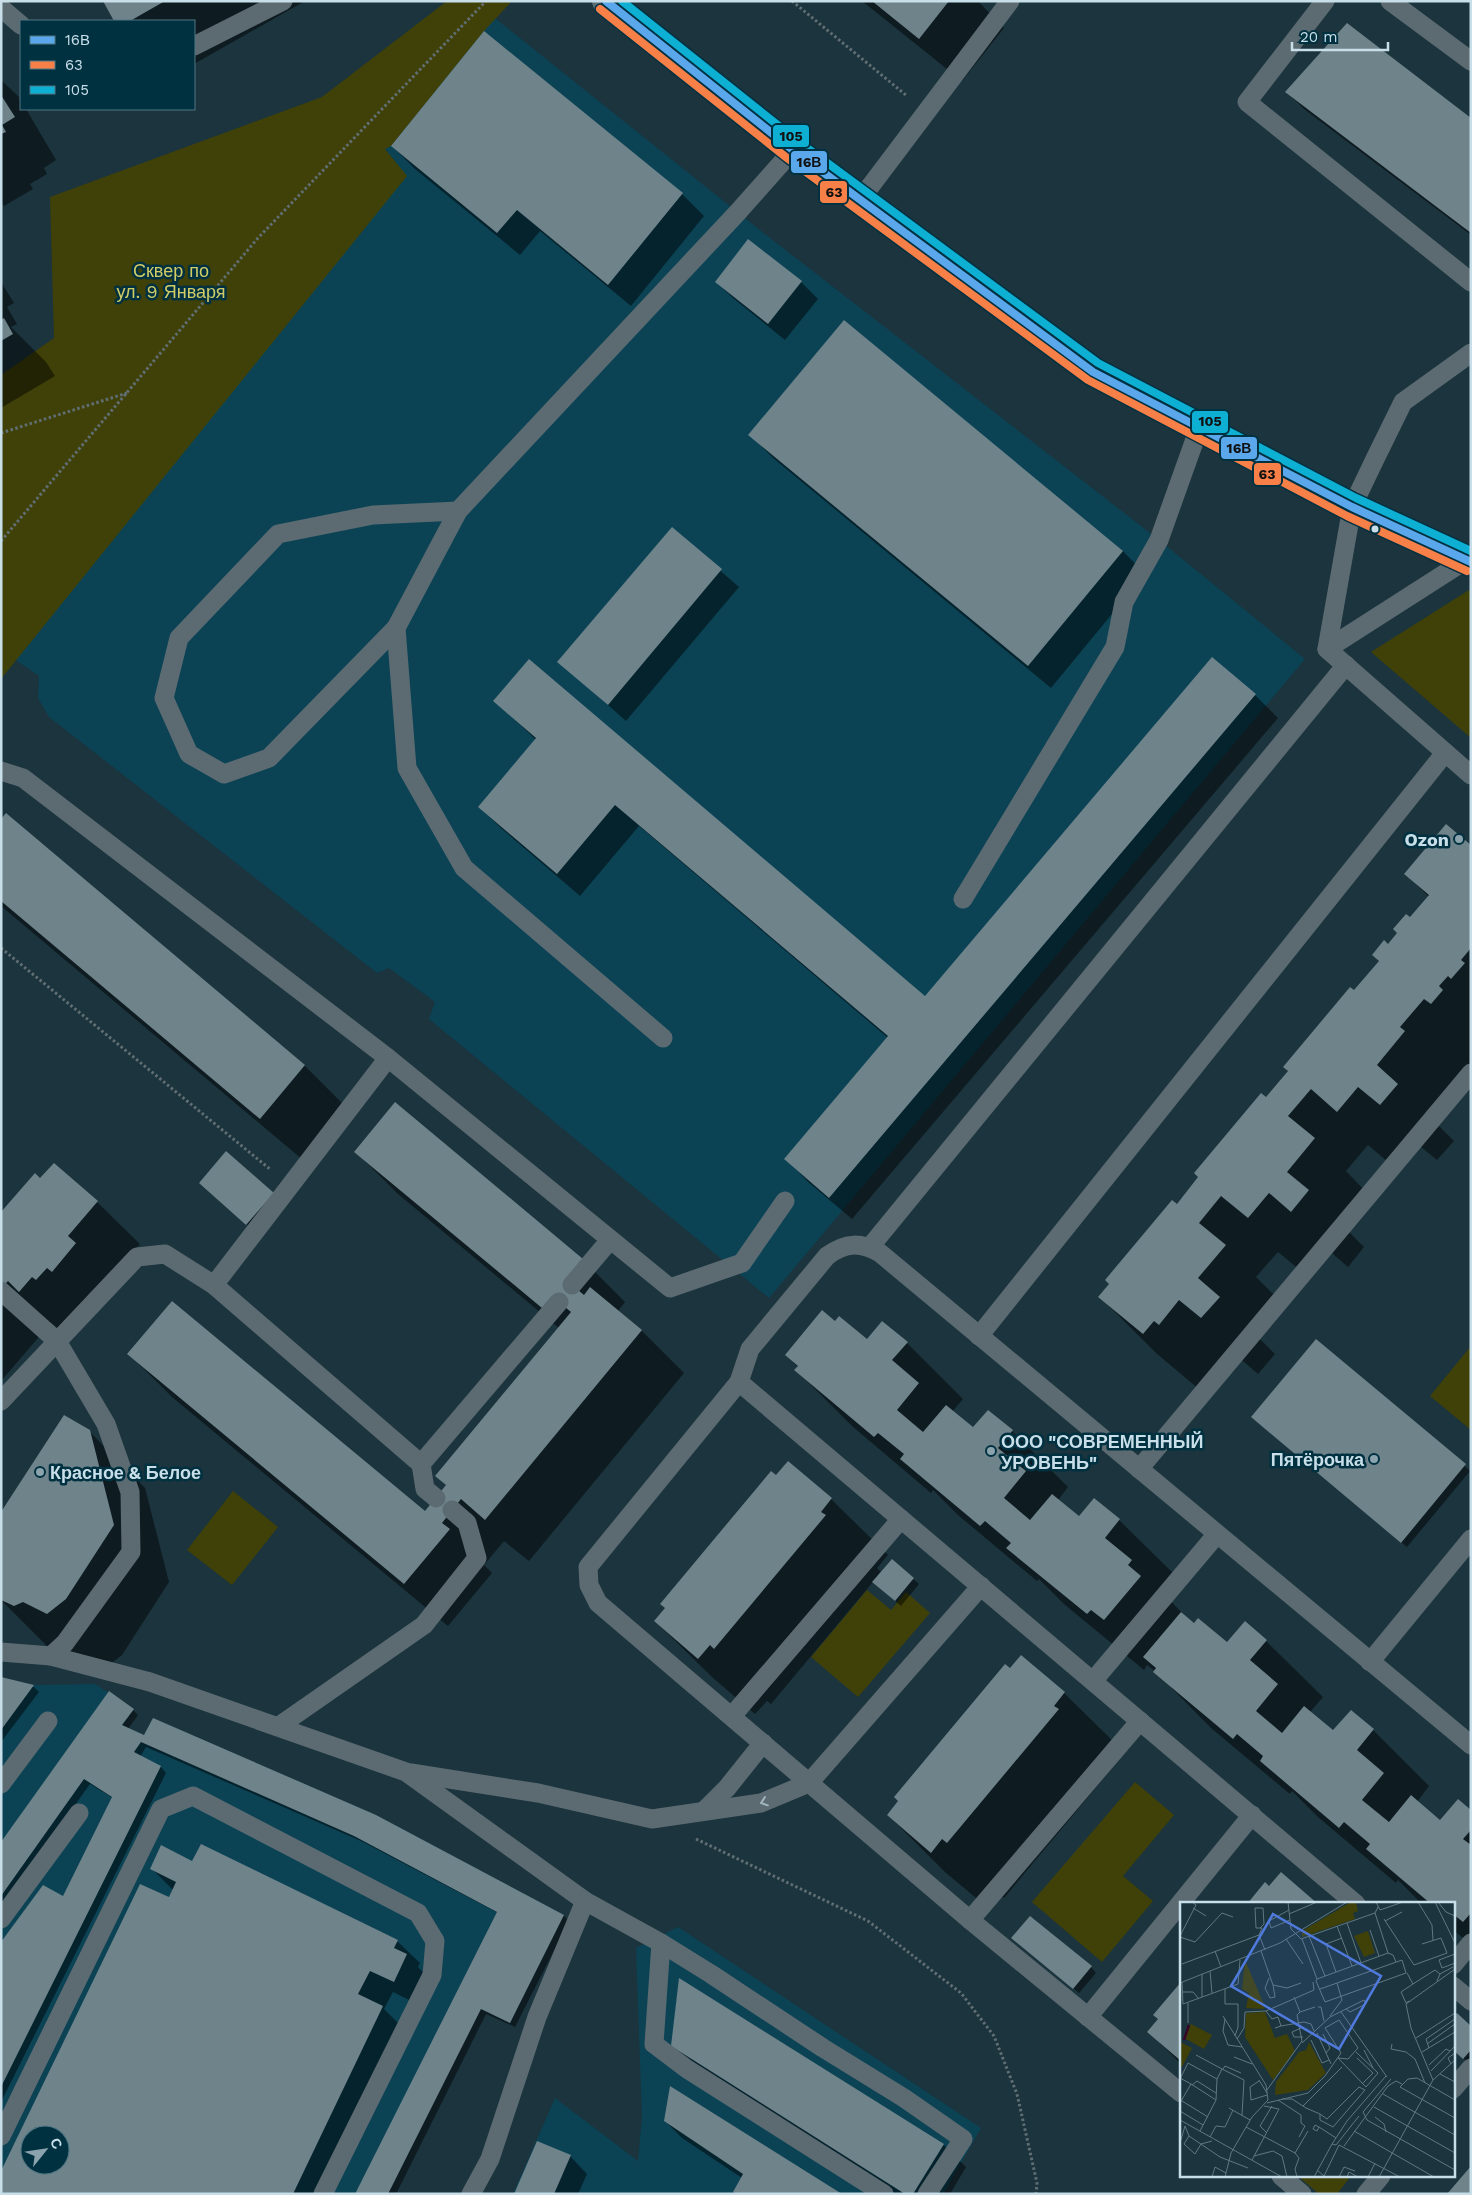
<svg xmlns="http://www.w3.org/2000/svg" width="1472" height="2195" viewBox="0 0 1472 2195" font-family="'Work Sans',sans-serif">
<rect width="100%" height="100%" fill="#1b343d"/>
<g fill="#0b4355" fill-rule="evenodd">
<polygon points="486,11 756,227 1159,540 1305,659 769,1298 429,1019 435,1002 389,968 377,973 49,717 38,698 39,676 7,654"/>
<path d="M1 1681 34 1685 95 1684 134 1709 123 1725 144 1735 153 1718 376 1815 564 1915 510 2023 480 2009 388 2194H1ZM30 2135H60V2165H30Z"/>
<polygon points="678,1927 981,2128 943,2194 513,2194 555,2098 638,2161 642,2117 636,1948"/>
</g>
<g fill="#404108">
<polygon points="447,1 512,1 484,31 391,146 385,149 407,176 1,679 1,375 54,338 50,197 322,97"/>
<polygon points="1469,590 1471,591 1471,738 1371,652"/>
<polygon points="1471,1346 1471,1430 1430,1396"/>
<polygon points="233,1491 278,1527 232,1585 187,1550"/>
<polygon points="867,1590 891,1610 906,1592 930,1613 858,1697 811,1657"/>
<polygon points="1135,1782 1174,1815 1123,1876 1153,1901 1102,1962 1032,1902"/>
<polygon points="1298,2176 1351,2176 1337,2194 1319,2194"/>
</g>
<g fill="#0007" fill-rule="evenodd">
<polygon points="104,1 305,1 194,64 194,21 116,21"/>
<polygon points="862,1 978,1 1004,28 962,81"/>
<polygon points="1,80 19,97 21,109 26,109 56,160 44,168 47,174 30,184 33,189 4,206 1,203"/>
<polygon points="1287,92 1471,119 1471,235 1304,109"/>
<polygon points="392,146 682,194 704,216 631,306 540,231 520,255 415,169"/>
<polygon points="1,282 14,303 7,307 17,324 11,327 46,362 55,376 1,408"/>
<polygon points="716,282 801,282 818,299 785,340 734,299"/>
<polygon points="750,435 1123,551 1145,574 1051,688 773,458"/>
<polygon points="672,529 739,587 626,721 559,662"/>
<polygon points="1212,659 1255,695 1278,718 852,1219 808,1182 786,1159 888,1038 639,826 580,896 502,829 479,807 536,740 495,701 925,998"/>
<polygon points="1,821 304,1065 347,1108 303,1160 1,906"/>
<polygon points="1471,846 1471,1068 1433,1120 1454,1141 1437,1160 1415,1142 1394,1167 1368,1145 1346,1171 1370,1196 1344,1227 1364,1247 1348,1267 1326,1248 1305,1274 1278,1252 1256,1277 1281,1302 1255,1334 1275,1354 1258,1374 1236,1355 1200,1390 1156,1353 1100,1297 1380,961 1388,945 1429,897 1406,874"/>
<polygon points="356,1152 583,1260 625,1302 618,1311 642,1331 684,1373 529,1561 504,1541 484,1565 492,1573 448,1626 172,1397 129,1354 425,1513 447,1486 437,1476 559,1328 398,1194"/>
<polygon points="54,1164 97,1202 140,1244 63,1333 51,1323 1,1381 1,1214 41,1180"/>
<polygon points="206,1188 273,1194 252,1229"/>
<polygon points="835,1322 867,1341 907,1343 963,1399 952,1412 973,1429 1012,1431 1068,1487 1058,1500 1079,1517 1094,1499 1119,1520 1176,1576 1162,1592 1187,1618 1227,1644 1266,1641 1323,1697 1310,1712 1333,1732 1351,1711 1373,1730 1429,1786 1417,1802 1441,1821 1471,1812 1471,1944 1453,1930 1453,1904 1422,1904 1398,1880 1396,1883 1318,1817 1292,1791 1290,1794 1211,1728 1155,1671 1147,1665 1144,1670 1064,1604 1039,1579 1037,1581 958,1515 933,1490 931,1493 852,1426 796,1370 798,1367 786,1355"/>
<polygon points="1316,1341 1470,1471 1407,1547 1258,1422"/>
<polygon points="89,1431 145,1488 169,1582 122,1655 104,1669 55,1654 1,1600 1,1514"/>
<polygon points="788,1462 831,1499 888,1555 877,1568 882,1573 892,1561 919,1584 901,1606 873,1582 771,1704 767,1701 755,1714 712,1677 655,1621"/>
<polygon points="1021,1657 1064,1693 1121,1749 1110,1762 1114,1766 1004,1898 999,1894 988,1908 945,1872 888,1815"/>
<polygon points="1,1679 34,1687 39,1692 1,1742"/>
<polygon points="133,1710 138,1715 128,1729 145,1737 376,1816 564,1916 569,1921 515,2027 486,2014 396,2194 356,2194 498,1913 361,1841 146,1747 140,1757 161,1767 166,1773 1,2102 1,1944 63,1897 113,1798 90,1784 1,1908 1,1844"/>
<path d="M193 1863 397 1941 420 1963 418 1967 429 1978 417 2004 393 1992 384 2009 405 2030 326 2194H1V2174L174 1891 152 1869ZM30 2135H60V2165H30Z"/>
<polygon points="1018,1943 1091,1967 1096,1973 1079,1993"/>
<polygon points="1181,1984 1181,2064 1149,2032 1159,2020"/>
<polygon points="1471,2027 1471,2061 1469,2063 1453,2049"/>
<polygon points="672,2046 944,2145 966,2167 950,2194 894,2194 695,2068"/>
<polygon points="665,2121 840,2194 742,2178 682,2138"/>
<polygon points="570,2156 587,2174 578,2194 516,2194"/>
</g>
<g fill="#6f838b" fill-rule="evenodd">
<polygon points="103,1 165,1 130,21 114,21"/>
<polygon points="872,1 949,1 919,39"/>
<polygon points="1347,23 1471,118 1471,233 1285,92"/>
<polygon points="484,31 683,193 608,285 517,210 497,233 391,146"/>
<polygon points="1,95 15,117 2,125 6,132 1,134"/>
<polygon points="748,239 802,281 768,324 715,282"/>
<polygon points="4,318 13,334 1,341 1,320"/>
<polygon points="844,320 1123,551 1028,666 748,435"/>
<polygon points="672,527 722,569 608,705 557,662"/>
<polygon points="1212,657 1256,694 829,1198 784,1159 888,1036 615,805 557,874 478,807 536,738 493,701 529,659 925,996"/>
<polygon points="6,813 305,1065 260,1119 1,901 1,819"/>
<polygon points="1446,824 1471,845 1471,948 1461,960 1465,963 1451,979 1448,976 1439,986 1443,990 1431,1004 1424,999 1400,1027 1405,1031 1377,1065 1398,1084 1380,1105 1358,1087 1337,1112 1311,1089 1288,1116 1315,1138 1287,1172 1309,1190 1291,1212 1269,1193 1248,1218 1221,1196 1199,1223 1226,1245 1198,1278 1220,1297 1201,1318 1179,1300 1159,1325 1154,1321 1143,1334 1098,1297 1109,1284 1105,1280 1172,1200 1177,1204 1198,1177 1194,1173 1261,1093 1266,1097 1288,1071 1283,1067 1350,987 1354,990 1379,961 1372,955 1384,940 1388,944 1397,933 1393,929 1406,914 1410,917 1429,895 1404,874"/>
<polygon points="395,1102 583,1259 566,1280 584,1295 590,1287 642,1330 485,1520 461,1499 442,1523 450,1529 404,1584 127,1354 172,1301 425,1511 446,1485 435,1476 571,1312 552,1296 542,1308 354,1152"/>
<polygon points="226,1151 274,1193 246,1225 199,1183"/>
<polygon points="54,1163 98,1201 68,1236 76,1243 52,1272 47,1268 36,1280 32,1277 19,1292 8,1281 1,1289 1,1212 35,1173 40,1178"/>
<polygon points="822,1310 835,1321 839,1316 867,1339 882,1321 908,1342 892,1360 919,1383 897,1410 923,1432 946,1405 973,1427 988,1410 1013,1430 998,1448 1026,1471 1004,1498 1030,1520 1052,1494 1079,1516 1094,1498 1120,1519 1105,1538 1132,1560 1128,1565 1141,1576 1104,1620 1091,1610 1087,1614 1006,1548 1011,1543 985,1521 980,1526 900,1459 904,1454 878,1433 874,1437 794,1370 798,1366 785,1355"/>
<polygon points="1316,1339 1466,1464 1401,1543 1251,1417"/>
<polygon points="64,1415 90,1430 114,1525 66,1599 47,1614 23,1602 14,1606 1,1600 1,1512"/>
<polygon points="788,1461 832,1498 821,1512 826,1515 714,1649 710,1645 698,1659 654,1621 665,1608 660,1604 771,1471 776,1475"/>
<polygon points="892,1559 914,1578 895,1601 872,1582"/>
<polygon points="1181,1612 1194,1623 1198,1618 1227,1642 1245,1621 1267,1640 1250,1660 1278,1684 1256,1711 1282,1733 1304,1706 1333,1730 1351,1710 1374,1729 1357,1750 1384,1773 1362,1800 1389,1822 1411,1795 1440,1820 1458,1799 1471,1810 1471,1830 1463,1839 1471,1845 1471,1913 1463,1922 1453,1914 1453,1904 1431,1904 1366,1849 1370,1844 1344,1822 1339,1828 1260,1761 1263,1756 1237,1734 1233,1739 1153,1672 1156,1668 1143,1657"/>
<polygon points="1021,1655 1065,1692 1054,1706 1059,1709 947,1843 942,1839 931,1853 887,1815 898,1801 894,1797 1005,1664 1010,1668"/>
<polygon points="1,1677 34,1685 1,1730"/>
<polygon points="109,1691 134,1709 122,1725 144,1735 153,1718 376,1815 564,1915 510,2023 481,2009 388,2194 355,2194 497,1912 354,1836 141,1742 134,1752 161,1766 1,2087 1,1942 43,1885 63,1896 112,1797 84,1779 1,1896 1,1842"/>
<path d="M201 1844 398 1940 394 1948 407 1954 394 1982 370 1971 358 1994 383 2006 293 2194H1V2171L140 1884 169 1897 176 1882 150 1869 161 1845 192 1861ZM30 2135H60V2165H30Z"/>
<polygon points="1281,1872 1318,1904 1247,1904 1265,1882 1269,1886"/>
<polygon points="1030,1916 1092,1966 1073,1989 1011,1938"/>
<polygon points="679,1978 944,2144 913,2194 905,2194 671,2046"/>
<polygon points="1181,1982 1181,2061 1147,2032 1158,2019 1153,2015"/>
<polygon points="1457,2013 1471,2026 1471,2050 1463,2059 1453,2050 1453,2017"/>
<polygon points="670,2086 842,2194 736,2194 733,2192 743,2174 664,2121"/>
<polygon points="537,2141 571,2155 554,2194 514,2194"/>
<polygon points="1471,2166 1471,2194 1447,2194"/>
</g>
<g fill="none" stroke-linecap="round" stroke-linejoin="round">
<g stroke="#616f74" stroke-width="3" stroke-dasharray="2.5 2.5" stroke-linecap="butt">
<polyline points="792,1 907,96"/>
<polyline points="1,433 127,393"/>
<polyline points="1,541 258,238 486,1"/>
<polyline points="1,948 271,1170"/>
<polyline points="696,1839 868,1921 961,1993 994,2036 1017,2094 1037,2183 1036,2194"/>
</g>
<g stroke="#5c6b72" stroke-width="19">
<polyline points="1325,1 1247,102 1471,282"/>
<polyline points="1390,1 1471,61"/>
<polyline points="1,8 21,25"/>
<polyline points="194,46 283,1"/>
<polyline points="860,200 1010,1"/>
<polyline points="1471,353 1403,402 1375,459 1352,507 1327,649 1471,775"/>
<polyline points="396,628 269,758 224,774 189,754 164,698 179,638 278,534 373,515 458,511"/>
<polyline points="1327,649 1466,560"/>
<polyline points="1,771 23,778 388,1058 670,1288 742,1263 785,1201"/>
<polyline points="963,899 1115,647 1124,602 1159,540 1199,428"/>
<polyline points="663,1038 464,868 407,768 396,628 458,511 738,212 793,150"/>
<polyline points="870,1247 1346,665"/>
<polyline points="214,1285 421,1464"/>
<polyline points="572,1285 610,1240"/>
<polyline points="1,1291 57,1341 106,1424 130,1492 131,1552 65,1643 51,1656"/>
<polyline points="979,1336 1445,753"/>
<polyline points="739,1382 1356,1904"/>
<polyline points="1,1401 137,1257 165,1254 214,1285 388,1058"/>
<polyline points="1139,1469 1471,1073"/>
<polyline points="436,1498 425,1489 421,1464 559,1302"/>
<polyline points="1,1652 51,1656 150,1682 406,1772 585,1901 661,1943 711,1974 823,2048 904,2098 963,2139 927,2194"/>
<polyline points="1370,1662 1471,1539"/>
<polyline points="1093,1681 1217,1534"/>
<polyline points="732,1716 901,1519"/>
<polyline points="279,1726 424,1625 477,1558 467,1523 452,1510"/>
<polyline points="411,1773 538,1793 652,1819 761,1803 809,1783 981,1586"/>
<polyline points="1,1784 48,1721"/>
<polyline points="704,1811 727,1788 763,1743"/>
<polyline points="1,1919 79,1813"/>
<polyline points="970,1920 1140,1721"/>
<polyline points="661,1943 654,2044 687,2069 884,2194"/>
<polyline points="1453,1965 1471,1943"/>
<polyline points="1453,1986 1471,2001"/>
<polyline points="1088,2017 1252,1815"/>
<polyline points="1453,2089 1471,2068"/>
<path d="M1181 2093 970 1920 598 1603 589 1585 588 1567 739 1382 750 1349 827 1256C846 1242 861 1242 880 1253L1471 1745"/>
<polyline points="1,2136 161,1809 193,1796 418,1913 435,1941 432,1975 323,2194"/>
<polyline points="1281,2176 1302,2194"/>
<polyline points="471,2194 490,2159 537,2017 585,1901"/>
<polyline points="1366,2194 1381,2176"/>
</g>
<polyline stroke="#5b6e74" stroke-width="28" points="606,1 793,150 1093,372 1352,507 1471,562"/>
<g stroke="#003141" stroke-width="11">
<polyline id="bus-1" points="606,1 793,150 1093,372 1352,507 1471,562"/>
</g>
<g stroke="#003141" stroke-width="11">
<polyline id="bus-2" points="600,9 787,158 1088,380 1347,516 1467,571"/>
</g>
<g stroke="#003141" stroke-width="11">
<polyline id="bus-3" points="622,1 799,142 1098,363 1356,498 1471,551"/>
</g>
<use href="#bus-1" stroke="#5aa8eb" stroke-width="8"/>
<use href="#bus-2" stroke="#f78048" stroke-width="8"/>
<use href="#bus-3" stroke="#0dafd3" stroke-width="8"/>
</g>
<defs><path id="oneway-chevron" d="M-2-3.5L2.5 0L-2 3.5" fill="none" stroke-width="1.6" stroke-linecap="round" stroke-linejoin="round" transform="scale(1.25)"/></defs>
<use stroke="#a2b6bf" href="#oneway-chevron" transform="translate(764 1802) rotate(161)"/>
<circle fill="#c8dfe9" stroke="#003141" stroke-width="2" cx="1375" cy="529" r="4.5"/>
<g fill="#8ba3ad" stroke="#003141" stroke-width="2">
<circle cx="1459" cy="839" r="5"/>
<circle cx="991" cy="1451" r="5"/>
<circle cx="1374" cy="1459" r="5"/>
<circle cx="40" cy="1472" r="5"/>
</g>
<g text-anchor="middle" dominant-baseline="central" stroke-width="5" stroke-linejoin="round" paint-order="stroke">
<g font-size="18" fill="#d1cc66" stroke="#003141">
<text x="171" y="270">Сквер по<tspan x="171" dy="21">ул. 9 Января</tspan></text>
</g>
<g font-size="18" font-weight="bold" fill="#c8dfe9" stroke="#003141" text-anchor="end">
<text x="1449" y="839">Ozon</text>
<text x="1001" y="1441" text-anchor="start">ООО "СОВРЕМЕННЫЙ<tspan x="1001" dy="21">УРОВЕНЬ"</tspan></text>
<text x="1364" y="1459">Пятёрочка</text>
<text x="50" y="1472" text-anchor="start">Красное &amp; Белое</text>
</g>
</g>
<g transform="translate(1180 1902)">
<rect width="275" height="275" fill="#1b343d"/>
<path d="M171 0H176L178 9 173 11 175 17 122 35V29ZM188 29 195 51 184 55 174 34ZM65 58 85 105 83 107 66 106 69 91 62 87ZM85 110 95 136 107 132 115 149 93 178 65 135 66 111ZM11 122 32 133 24 147 4 136ZM0 140 12 146 2 165 0 164ZM129 140 146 171 128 188 95 193 96 180 119 150 126 148Z" fill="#404108"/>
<path fill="none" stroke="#360628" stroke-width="2.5" d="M4 138 9 123"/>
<path fill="none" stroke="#607882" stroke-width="1" d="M108 0 111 27 121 37 195 11 198 5M196 0 200 8 223 0M238 0 252 23 253 38M255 0 275 41M258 0 266 10 275 14M13 6 26 14M109 8 89 19 91 26 110 18M195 11 208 51 213 53 216 60M109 12 137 0M204 17 234 63 267 51 261 36 242 42M205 19 222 10M167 21 181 61M157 24 172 64M190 28 199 54M79 33 82 26H76L75 6H83L84 22 80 26M0 34 16 3 12 0M129 34 145 74M0 35 15 40 42 11 53 15M106 37 123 62M122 37 137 77M35 49 41 65M81 49 93 83 107 86 121 81M275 52 259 58 262 66 275 61M2 62 79 33 85 48M30 69 32 91M156 70 146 42 162 36M227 71 233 82 255 68 260 72M22 72V95M89 76 85 86 90 96 95 95 93 83M257 79 260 72 273 65M2 80 3 102 58 82 60 58M0 81 100 41 167 0M45 87V102H58V125L55 134M140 87 222 58 226 71 145 100 136 79 137 77 208 51M3 90H13L19 97M229 99 226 101 221 90 233 82M8 101V121M138 105H141L144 119M86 109 92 117 98 115 101 124 95 126M120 110 135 105M161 110 207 175M43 114 86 183 88 198 72 215 51 251 45 275M150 114 162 98 157 81M45 117 43 129 48 143 62 145M101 124 124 120 131 122 134 129M121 126 112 130 114 135H123M137 131 151 162M143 132 150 146 146 151M236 136 275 111M57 137 64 126 65 110 86 109 134 88 133 80M131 138 142 161 149 158M122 141 150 115 184 98 186 102 170 110 166 107M212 142 211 147 226 150 235 157 245 181M247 142 275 122M249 146 246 137 275 117M184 148 193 166M242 150 275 130M16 153 42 167 37 177 36 198 20 229M54 155 72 162M158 156 186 185 198 171 176 150M177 156 193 171 182 182M271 162 268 156 275 151M249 163 266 147 270 149M42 167 64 178 62 213M43 167 45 164 61 171M251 169 275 144M260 172 275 180M0 176 11 182 0 201M0 177 8 161 37 177M211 177 183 210 187 218 275 268M79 178 87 191M253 178 275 158M79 179 70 185 71 198 87 193M11 182 36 198M12 183 17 179 36 191M87 188 122 139 117 113 120 110 114 95M203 192 275 233M102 197H112L126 206 140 212 147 217 179 185 185 188 153 225 140 218V212M98 198 121 213V221L125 224 119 235M275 198 237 176 228 177 220 185 275 216M2 199 28 215M87 201 128 191 145 174 161 151 145 126 159 118 178 146 168 157 158 156M123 204 162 165M194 205 275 251M49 206 70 218M0 209 23 223M195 215 204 222 206 230M0 218 102 275M5 224 9 234 40 255 68 266M66 225 115 251 119 256 115 267 117 275M139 225 137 229 133 227 135 223 139 225 156 236M174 229 254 275M86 230 80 224 92 204M9 234 4 242 15 252 21 242 32 239M30 235 36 224 45 225 53 208M0 241 5 224M152 242 167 219 206 174M164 244 208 184 216 179 222 182M115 251 128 229M74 254 93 249 102 254 107 275M72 258 99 207 84 204M137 268 144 274 159 243 220 275M32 275 35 265 46 271M134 275 152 242 156 243 179 214M159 275 164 265 175 269M167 275 169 270 178 275M188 275 195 261M199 275 253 178 231 126 226 102 275 67"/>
<path fill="#507add" fill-opacity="0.15" stroke="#507add" stroke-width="2.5" d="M93 12 201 74 159 147 51 84Z"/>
<rect width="275" height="275" fill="none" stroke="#c8dfe9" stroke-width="2.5"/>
</g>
<g stroke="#003141" stroke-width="2">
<rect x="772" y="124" width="38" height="24" rx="5" fill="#0dafd3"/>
<rect x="790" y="150" width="38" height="24" rx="5" fill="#5aa8eb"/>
<rect x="819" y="180" width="29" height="24" rx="5" fill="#f78048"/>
<rect x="1191" y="410" width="38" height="24" rx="5" fill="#0dafd3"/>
<rect x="1220" y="436" width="38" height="24" rx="5" fill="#5aa8eb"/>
<rect x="1253" y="462" width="29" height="24" rx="5" fill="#f78048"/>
</g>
<g font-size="14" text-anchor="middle" font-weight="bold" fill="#111">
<text x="791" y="141">105</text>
<text x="809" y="167">16В</text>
<text x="834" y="197">63</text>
<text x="1210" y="426">105</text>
<text x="1239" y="453">16В</text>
<text x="1267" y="479">63</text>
</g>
<rect width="1472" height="2195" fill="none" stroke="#c8dfe9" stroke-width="5"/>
<rect x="20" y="20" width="175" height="90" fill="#003141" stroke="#507784"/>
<rect x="30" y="36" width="25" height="8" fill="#5aa8eb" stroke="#507784"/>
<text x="65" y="45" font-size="15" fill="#c8dfe9">16В</text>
<rect x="30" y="61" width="25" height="8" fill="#f78048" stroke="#507784"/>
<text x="65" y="70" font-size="15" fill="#c8dfe9">63</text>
<rect x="30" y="86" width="25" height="8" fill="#0dafd3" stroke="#507784"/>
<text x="65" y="95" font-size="15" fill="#c8dfe9">105</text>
<g transform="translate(45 2150) rotate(60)"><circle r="24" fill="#003141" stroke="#507784"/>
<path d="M0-4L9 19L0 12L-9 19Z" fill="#8ba3ad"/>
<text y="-8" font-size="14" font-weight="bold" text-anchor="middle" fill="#c8dfe9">С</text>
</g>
<path d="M1292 42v8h96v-8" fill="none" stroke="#c8dfe9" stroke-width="2.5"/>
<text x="1300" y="42" font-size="15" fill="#c8dfe9" stroke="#003141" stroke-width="4" paint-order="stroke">20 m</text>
</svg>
